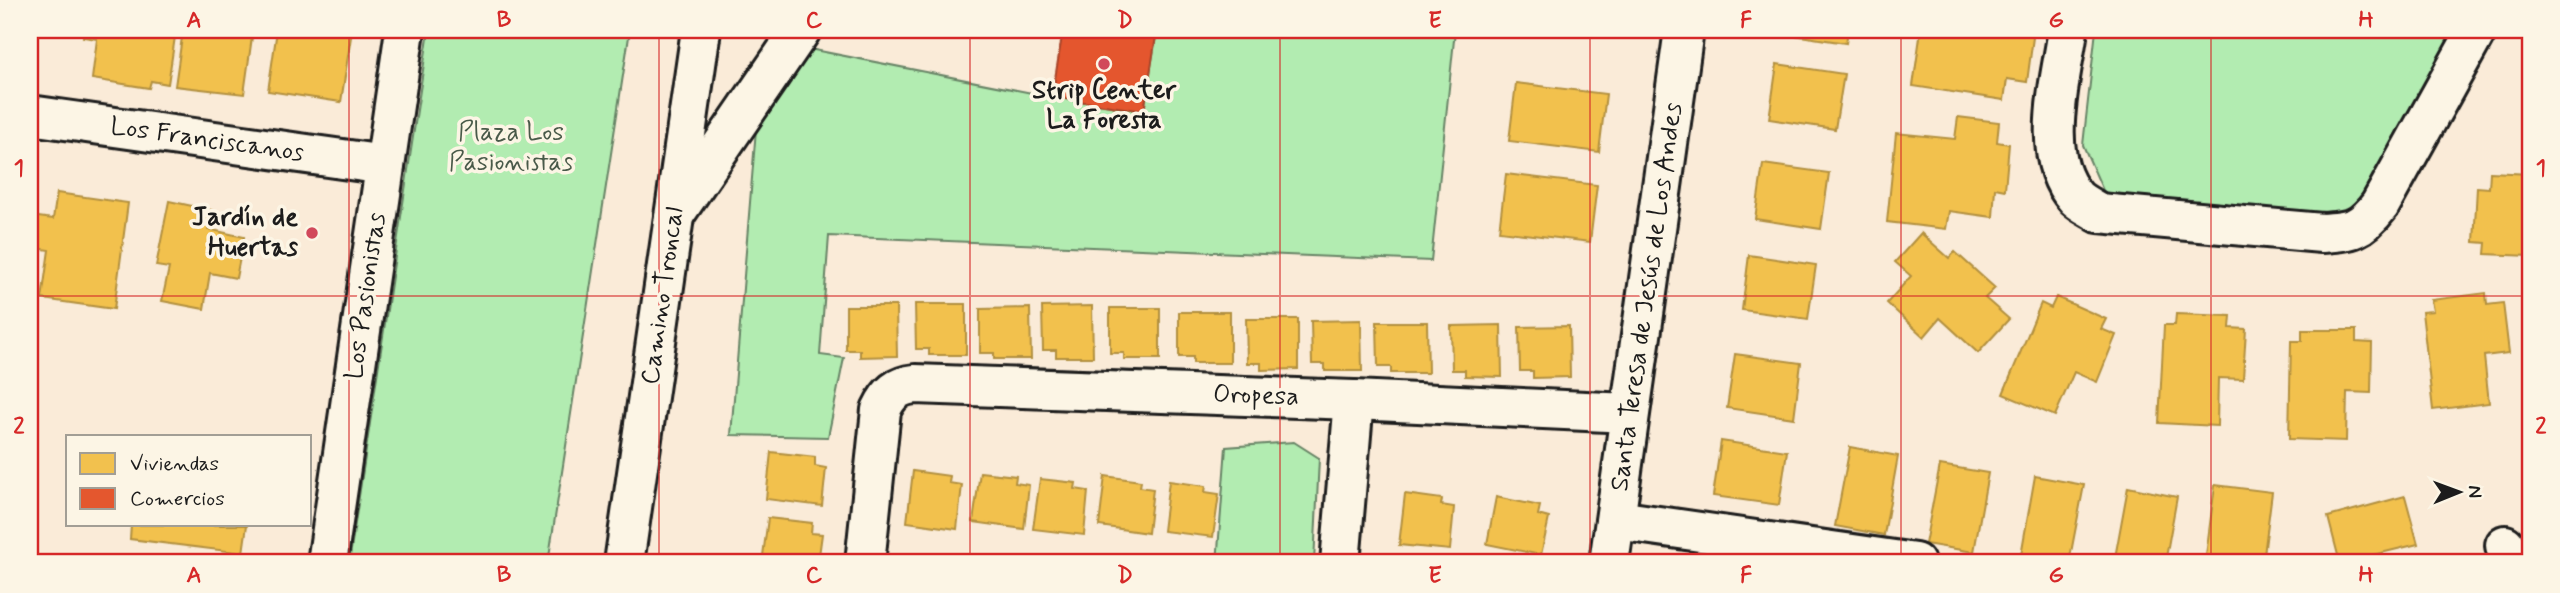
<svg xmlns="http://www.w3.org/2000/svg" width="2560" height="593" viewBox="0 0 2560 593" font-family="Mynerve,sans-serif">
<rect width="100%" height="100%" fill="#faebd8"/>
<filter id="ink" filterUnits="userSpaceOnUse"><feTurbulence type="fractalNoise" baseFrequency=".0143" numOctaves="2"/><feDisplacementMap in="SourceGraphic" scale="14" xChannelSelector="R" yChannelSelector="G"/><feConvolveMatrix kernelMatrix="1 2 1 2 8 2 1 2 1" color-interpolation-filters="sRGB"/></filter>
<g filter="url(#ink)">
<g fill="#b2ecb1" stroke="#678466" stroke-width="2">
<polygon points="429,30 630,30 548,563 349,563"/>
<polygon points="1157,30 1455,30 1431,261 829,236 820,355 844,358 828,437 731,435 756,129 799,47 1052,97 1144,111"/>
<polygon points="2096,30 2461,30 2350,214 2108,202 2083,145"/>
<polygon points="1294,442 1319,458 1314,563 1217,563 1226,447"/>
</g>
<g fill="#f2c14e" stroke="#b2903f" stroke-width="2">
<polygon points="84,30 176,30 168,84 151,81 149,88 92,79 97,39 83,37"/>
<polygon points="183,30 253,30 244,94 175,86"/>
<polygon points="277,30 352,30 341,102 268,91"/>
<polygon points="1780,30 1848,30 1846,43 1780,33"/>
<polygon points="1921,30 2034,30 2027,82 2007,79 2004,100 1913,86"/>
<polygon points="1777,64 1844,74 1835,129 1769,119"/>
<polygon points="1516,83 1606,94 1599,152 1509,141"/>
<polygon points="1958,117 1999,122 1997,142 2009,144 2005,190 1995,188 1993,217 1949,211 1946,229 1887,222 1896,133 1955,139"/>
<polygon points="1763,164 1829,173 1821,229 1755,219"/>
<polygon points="2490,172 2530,174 2530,256 2485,254 2486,243 2474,242 2477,187 2489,188"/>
<polygon points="1506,174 1597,185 1590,242 1499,231"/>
<polygon points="57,193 128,203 114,309 42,299 49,250 30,247 30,216 53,219"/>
<polygon points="169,201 211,210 208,229 244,237 236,278 210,273 204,309 162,301 169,268 156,266"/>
<polygon points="1921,233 1949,258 1955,252 1995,288 1985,298 2009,319 1978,353 1940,318 1924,337 1887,303 1911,276 1895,262"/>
<polygon points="1749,255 1816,265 1808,319 1742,310"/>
<polygon points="2486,293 2487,305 2503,303 2509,353 2484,356 2489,403 2433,410 2422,312 2433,311 2431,300"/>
<polygon points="2056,297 2106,319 2101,329 2116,335 2097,382 2074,372 2055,416 2003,394 2041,303 2051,308"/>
<polygon points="915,304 966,304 966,355 929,355 929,349 916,349"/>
<polygon points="846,306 896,306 897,356 860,357 860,350 846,350"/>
<polygon points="1092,306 1093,357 1056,357 1056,350 1043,350 1042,307"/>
<polygon points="1030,308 1031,359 994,359 994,353 980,353 980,309"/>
<polygon points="1110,308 1160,308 1160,359 1124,359 1124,353 1110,353"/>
<polygon points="1179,312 1230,312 1230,363 1193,363 1193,357 1179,357"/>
<polygon points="2176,314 2231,316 2230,328 2246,329 2243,379 2218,378 2217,426 2159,423 2164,325 2175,325"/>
<polygon points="1246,319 1298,319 1298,369 1261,370 1261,363 1247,363"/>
<polygon points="1361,320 1362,371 1325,371 1325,364 1312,364 1311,321"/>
<polygon points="1377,322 1427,322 1428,373 1391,373 1391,367 1378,367"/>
<polygon points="1501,325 1502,377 1465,376 1465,370 1452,370 1451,326"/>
<polygon points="1569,326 1570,377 1533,378 1533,371 1520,371 1519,327"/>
<polygon points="2302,330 2356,330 2356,342 2372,343 2371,393 2347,392 2346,441 2289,439 2291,341 2302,341"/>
<polygon points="1735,354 1801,363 1794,418 1727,408"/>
<polygon points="1721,441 1787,451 1779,505 1713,496"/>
<polygon points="1850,447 1898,456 1884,535 1835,526"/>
<polygon points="771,452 815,457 815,466 826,468 822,506 766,499"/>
<polygon points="1940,465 1988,473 1974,552 1925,544"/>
<polygon points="913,471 950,476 949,483 962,485 957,529 907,522"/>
<polygon points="980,472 1016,476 1015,483 1029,485 1024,529 973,522"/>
<polygon points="1105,476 1141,481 1140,487 1153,489 1148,533 1099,526"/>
<polygon points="2035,476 2084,485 2069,563 2021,555"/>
<polygon points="1040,479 1076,483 1075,489 1088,491 1084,535 1033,529"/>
<polygon points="1169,481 1206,486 1205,492 1219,494 1213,537 1163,531"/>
<polygon points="2215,485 2272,492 2263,563 2205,563"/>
<polygon points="2128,487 2177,497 2165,563 2114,563"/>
<polygon points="1405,494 1442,499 1441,505 1454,507 1450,550 1399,545"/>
<polygon points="2405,496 2418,544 2340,563 2328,517"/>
<polygon points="1496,497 1540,506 1538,515 1549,518 1541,555 1487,544"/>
<polygon points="768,518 812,523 811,533 822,534 818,563 762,563"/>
<polygon points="131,525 247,525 243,553 130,539"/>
</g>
<polygon fill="#e4572e" stroke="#a84529" stroke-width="2" points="1063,30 1157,30 1144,111 1052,97"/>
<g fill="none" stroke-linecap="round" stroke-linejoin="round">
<g stroke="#1c1c1c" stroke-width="44">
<g id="minor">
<path d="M2068 30C2061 80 2038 156 2076 198 2082 204 2092 208 2099 213L2322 233C2352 231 2361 230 2380 205L2477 30"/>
<polyline points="30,115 385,165"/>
<polyline points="675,214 801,30"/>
<polyline points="1617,520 1915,563"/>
<polyline points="2505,545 2509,563"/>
<polyline points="327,563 405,30"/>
<path d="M865 563 881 410C889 393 897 386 915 384L1354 400 1629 413"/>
<polyline points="1340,563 1354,400"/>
<polyline points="1609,563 1684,30"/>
</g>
</g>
<g stroke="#1c1c1c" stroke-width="44">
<polyline id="major" points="624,563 701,30"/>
</g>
<use href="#minor" stroke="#fcf5e5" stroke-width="38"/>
<use href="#major" stroke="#fcf5e5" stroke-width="38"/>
</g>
</g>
<path fill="none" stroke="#d62828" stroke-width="2" stroke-opacity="0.55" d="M349 30V563M659 30V563M970 30V563M1280 30V563M1590 30V563M1901 30V563M2211 30V563M30 296H2530"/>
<g fill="#d1495b" stroke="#fcf5e5" stroke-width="2.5">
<circle cx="1104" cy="64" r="7"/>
<circle cx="312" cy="233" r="7"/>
</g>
<g text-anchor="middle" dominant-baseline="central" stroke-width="7" stroke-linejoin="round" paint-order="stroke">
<g font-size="26" font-weight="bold" fill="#1c1c1c" stroke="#fcf5e5">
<text x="1104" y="91">Strip Center<tspan x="1104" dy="30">La Foresta</tspan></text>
<text x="298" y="218" text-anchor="end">Jardín de<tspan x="298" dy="30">Huertas</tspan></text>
</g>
<g font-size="26" fill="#495a49" stroke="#fcf5e5">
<text x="511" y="133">Plaza Los<tspan x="511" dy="30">Pasionistas</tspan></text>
</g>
<g font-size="26" fill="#1c1c1c" stroke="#fcf5e5">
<text transform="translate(207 140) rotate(8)">Los Franciscanos</text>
<text transform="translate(366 296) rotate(-82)">Los Pasionistas</text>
<text transform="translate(663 296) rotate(-82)">Camino Troncal</text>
<text transform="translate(1647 297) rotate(-82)">Santa Teresa de Jesús de Los Andes</text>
<text transform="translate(1256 396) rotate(2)">Oropesa</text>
</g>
</g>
<rect width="2560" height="593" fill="none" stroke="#fcf5e5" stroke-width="77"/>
<rect x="66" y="435" width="245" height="91" fill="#fcf5e5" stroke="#a29e95" stroke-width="2"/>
<rect x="80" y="453" width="35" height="21" fill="#f2c14e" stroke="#a29e95" stroke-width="2"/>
<text x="130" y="470" font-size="21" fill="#1c1c1c">Viviendas</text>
<rect x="80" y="488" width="35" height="21" fill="#e4572e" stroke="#a29e95" stroke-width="2"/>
<text x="130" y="505" font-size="21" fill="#1c1c1c">Comercios</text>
<g transform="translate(2459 492) rotate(89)" stroke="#fcf5e5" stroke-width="5" paint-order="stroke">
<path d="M0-5L12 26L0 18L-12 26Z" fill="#1c1c1c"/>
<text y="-10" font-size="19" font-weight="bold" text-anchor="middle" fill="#1c1c1c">N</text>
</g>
<rect x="38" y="38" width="2484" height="516" fill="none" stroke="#d62828" stroke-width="2.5"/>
<g font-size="23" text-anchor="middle" font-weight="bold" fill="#d62828">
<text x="194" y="27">A</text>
<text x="504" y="27">B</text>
<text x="814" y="27">C</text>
<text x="1125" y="27">D</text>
<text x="1435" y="27">E</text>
<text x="1746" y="27">F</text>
<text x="2056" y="27">G</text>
<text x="2366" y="27">H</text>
<text x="19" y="175">1</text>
<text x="2541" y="175">1</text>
<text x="19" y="433">2</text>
<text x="2541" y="433">2</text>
<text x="194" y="582">A</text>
<text x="504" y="582">B</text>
<text x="814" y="582">C</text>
<text x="1125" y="582">D</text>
<text x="1435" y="582">E</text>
<text x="1746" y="582">F</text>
<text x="2056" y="582">G</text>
<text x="2366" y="582">H</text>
</g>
</svg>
